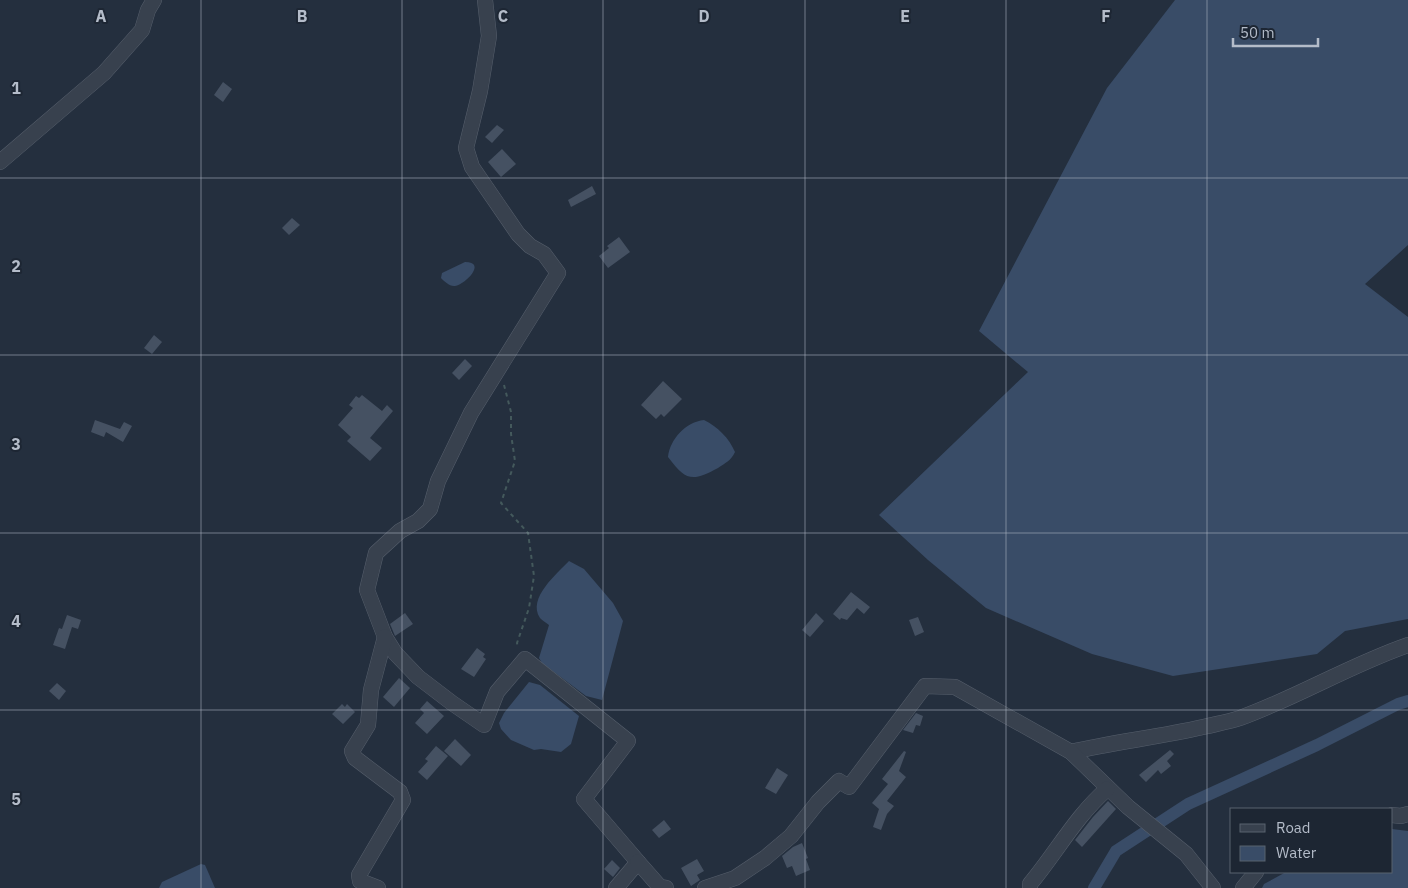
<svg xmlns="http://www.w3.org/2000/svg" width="1408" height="888" viewBox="0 0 1408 888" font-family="'IBM Plex Sans',sans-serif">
<rect width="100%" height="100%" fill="#242f3e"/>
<g fill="#394c67">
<polygon points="1175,0 1408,0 1408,245 1365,284 1408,317 1408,619 1345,631 1317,654 1173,676 1092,654 986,608 928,560 879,515 1028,372 979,331 1107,88"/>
<path d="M465 262C487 262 466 284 455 286 450 287 444 281 441 278L442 273Z"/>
<path d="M704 420C718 427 729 438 735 452 731 461 725 463 718 468 692 482 686 481 668 457 670 439 686 422 704 420Z"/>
<path d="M569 561 584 569 613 603 623 621 602 700 586 696 542 663 539 658 549 625C546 623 542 620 540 618 527 598 557 574 569 561Z"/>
<polygon points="529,682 540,685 579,716 571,744 561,752 541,749 534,750 511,740 501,729 499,723 504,713"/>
<polygon points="1392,829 1408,831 1408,888 1262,888 1264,884 1286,872 1392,872"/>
<polygon points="201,864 205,865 215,888 159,888 162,882"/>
</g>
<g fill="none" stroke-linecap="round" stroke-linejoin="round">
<polyline stroke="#394c67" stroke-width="12" points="1094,888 1116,851 1188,804 1317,745 1398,704 1408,701"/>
</g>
<g fill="#455162">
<polygon points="223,82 232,89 223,102 214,95"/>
<polygon points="497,125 504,130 492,143 485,137"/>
<polygon points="502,149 516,164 501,177 488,162"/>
<polygon points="592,186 596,194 571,207 568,200"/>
<polygon points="292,218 300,225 289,235 282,228"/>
<polygon points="619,237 630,252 608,268 599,256 609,248 607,246"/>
<polygon points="154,335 162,342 152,354 144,348"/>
<polygon points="465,359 472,366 459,380 452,373"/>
<polygon points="663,381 682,399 664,417 661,414 656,419 641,405"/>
<polygon points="362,395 382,411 387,405 393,411 370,438 382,448 370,461 347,441 351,437 338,425 353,408 349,405 356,396 359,398"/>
<polygon points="95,420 120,429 124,422 132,426 123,442 106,432 104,437 91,432"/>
<polygon points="851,592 870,607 864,614 857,608 847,620 841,618 840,620 833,614"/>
<polygon points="405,613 413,624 395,636 390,624"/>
<polygon points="816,613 824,621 810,637 802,630"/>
<polygon points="67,615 81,620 78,629 72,627 65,649 53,645 59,628 62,629"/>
<polygon points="918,617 924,632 915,636 909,620"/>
<polygon points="477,648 485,654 483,657 486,659 474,677 461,669"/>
<polygon points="399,678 410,688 394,707 383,697"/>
<polygon points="57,683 66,691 59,700 49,691"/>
<polygon points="427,701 444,716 427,734 415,723 424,713 420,709"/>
<polygon points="342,704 345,707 347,704 355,712 343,724 332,714"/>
<polygon points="916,713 923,716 920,726 916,725 913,733 903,730"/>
<polygon points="455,739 471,755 461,766 444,751"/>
<polygon points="436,746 448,756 427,780 418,772 428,761 425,759"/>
<polygon points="1170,750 1174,754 1167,761 1171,766 1161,774 1158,770 1146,782 1139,775"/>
<polygon points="904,751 906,752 899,771 906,777 887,801 894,806 887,814 881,830 873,827 879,809 872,803 888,784 882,779"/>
<polygon points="777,768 788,775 776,794 765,788"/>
<polygon points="1108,801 1116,809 1082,847 1075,840 1093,817"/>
<polygon points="664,820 671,829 659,838 652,830"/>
<polygon points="802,843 808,858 806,859 810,870 796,876 792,866 787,868 782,856 793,847"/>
<polygon points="697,859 704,871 697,875 700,880 691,886 681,868"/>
<polygon points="612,860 620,868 613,877 604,869"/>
</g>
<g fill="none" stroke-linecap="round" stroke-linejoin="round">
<g stroke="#565f6c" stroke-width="16">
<g id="minor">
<polyline points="485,0 489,36 480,91 466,148 472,167 518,234 530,246 544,254 558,273 471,413 438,481 430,509 418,521 400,531 376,553 367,590 385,637 395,653 418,677 452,703 484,725 497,692 525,659 628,741 584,799 638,862 616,888"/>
<polyline points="0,162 104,73 142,30 148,10 154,0"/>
<path d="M1071 752C1115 742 1159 737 1203 727 1215 724 1228 722 1240 718 1298 697 1350 665 1408 645"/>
<polyline points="1392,815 1401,816 1408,814"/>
<polyline points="638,862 660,887 666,888"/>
<polyline points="378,888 360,881 359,875 403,800 400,792 355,758 352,751 368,725 371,690 385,637"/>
<polyline points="705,888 735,878 765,858 791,836 818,802 839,781 849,787 925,686 955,687 1071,752 1128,807 1186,854 1213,888"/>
<path d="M1030 888V884C1056 853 1076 816 1107 789"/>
<polyline points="1243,888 1256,872"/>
</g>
</g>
<polyline stroke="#44595c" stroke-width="2" stroke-dasharray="4 4" stroke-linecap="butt" points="504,385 511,412 511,434 515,461 501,503 528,533 534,576 529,608 517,643 518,648"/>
<use href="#minor" stroke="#38414e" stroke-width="15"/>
</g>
<path fill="none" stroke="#b4bcc9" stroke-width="1" stroke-opacity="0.55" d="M201 0V888M402 0V888M603 0V888M805 0V888M1006 0V888M1207 0V888M0 178H1408M0 355H1408M0 533H1408M0 710H1408"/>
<g font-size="16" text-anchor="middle" font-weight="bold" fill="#b4bcc9" stroke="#1d2633" stroke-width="4" stroke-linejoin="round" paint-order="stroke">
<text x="101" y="22">A</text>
<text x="302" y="22">B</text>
<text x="503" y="22">C</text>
<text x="704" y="22">D</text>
<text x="905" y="22">E</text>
<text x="1106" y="22">F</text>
<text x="16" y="94">1</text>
<text x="16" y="272">2</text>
<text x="16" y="450">3</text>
<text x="16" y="627">4</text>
<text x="16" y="805">5</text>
</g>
<rect x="1230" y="808" width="162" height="65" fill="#1d2633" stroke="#59626f"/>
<rect x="1240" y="824" width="25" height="8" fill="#38414e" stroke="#59626f"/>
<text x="1276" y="833" font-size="15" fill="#b4bcc9">Road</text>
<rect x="1240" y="846" width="25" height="15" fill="#394c67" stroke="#59626f"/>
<text x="1276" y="858" font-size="15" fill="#b4bcc9">Water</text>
<path d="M1233 38v8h85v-8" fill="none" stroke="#b4bcc9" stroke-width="2.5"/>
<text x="1240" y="38" font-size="15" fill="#b4bcc9" stroke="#1d2633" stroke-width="4" paint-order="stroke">50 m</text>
</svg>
